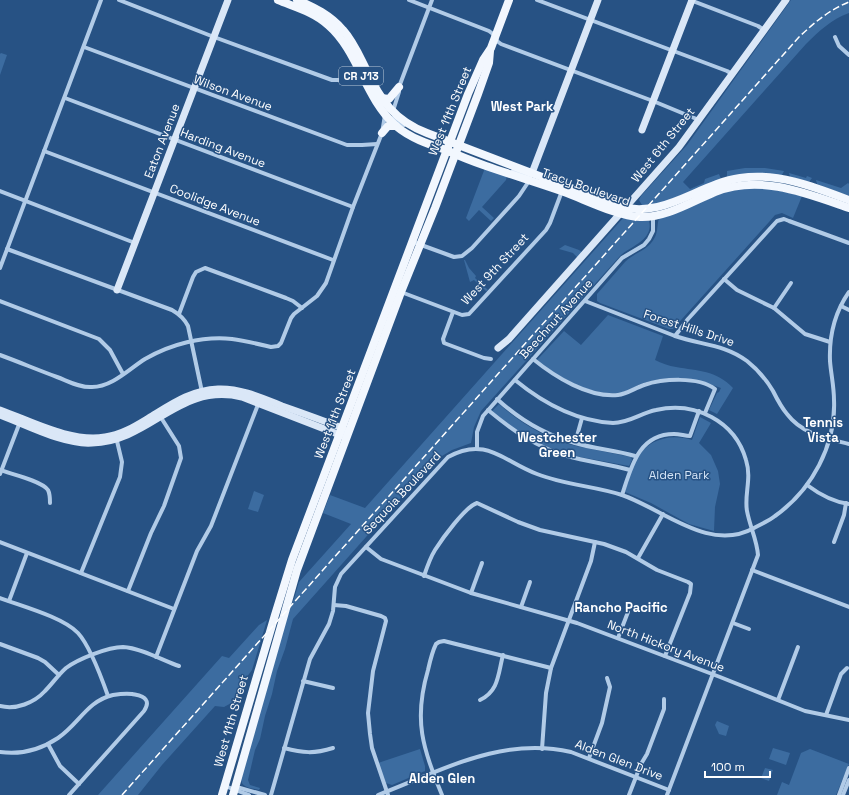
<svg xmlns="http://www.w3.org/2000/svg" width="849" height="795" viewBox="0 0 849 795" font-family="'Space Grotesk',sans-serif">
<rect width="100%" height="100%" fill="#275284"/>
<g fill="#3c6ca0">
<path d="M791 0H849V13C832 19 819 31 806 44L683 182 690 189 704 183 705 179 719 174 721 179 659 204 642 205 639 200 641 196 687 145Z"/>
<polygon points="1,53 7,55 0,75 0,54"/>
<polygon points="485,168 507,176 506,180 482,207 494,218 491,221 479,210 469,221 466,218"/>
<polygon points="745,168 765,168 784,171 782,175 727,177 727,171"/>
<polygon points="789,173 806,178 807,176 812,178 809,182 790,177"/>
<polygon points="816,180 841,188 848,183 849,184 849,196 817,184"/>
<path d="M764 187 802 196 793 218 782 213 775 215 769 222 673 329H669L600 303 597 301V294L625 262C635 252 648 251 655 237 658 231 657 224 659 218L731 190Z"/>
<path d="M624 217 649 221C654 240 631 246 620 256L481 411 474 427 471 443 452 450 442 456 439 455 293 619 285 649 277 671 272 694 265 716 260 739 255 750 248 780 250 785 260 788 259 790C252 788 241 788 241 779L288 614 294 599 299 582 351 524 323 513 330 495 365 508Z"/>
<polygon points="565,245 579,250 583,253 578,258 573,253 559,249"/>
<polygon points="464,260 465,260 469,268 476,276 475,278 488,290 486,291 474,280 470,282"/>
<path d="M608 315 663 336 655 360C661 363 669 366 676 367 698 371 716 370 733 388L717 414 709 410 717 393 719 392 721 388C696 378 670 375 643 383 635 386 627 392 618 393 590 396 558 377 537 360L564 331 581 345Z"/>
<path d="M499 404C521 424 547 439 576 446 594 450 613 453 631 457L632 460 629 466 575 456 548 447 526 437 512 427 492 411Z"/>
<path d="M700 417 711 423 699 443 711 455 718 471 720 484 715 507 714 531 689 524 651 503 625 492C628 482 631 470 636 460 647 439 671 433 692 440Z"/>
<polygon points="254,491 264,495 258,512 248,509"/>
<polygon points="267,620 252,670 246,678 238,703 233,702 224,707 215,706 162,765 138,795 98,795 222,656 229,658 259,625"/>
<polygon points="717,721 729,726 726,736 719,734 715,725"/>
<polygon points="773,748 790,753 786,765 769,759"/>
<polygon points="420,749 425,766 425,771 392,785 386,783 378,763"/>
<polygon points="810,749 849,764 836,795 777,795 782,782 789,785 801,753"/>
<polygon points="765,768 773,770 769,781 761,778"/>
</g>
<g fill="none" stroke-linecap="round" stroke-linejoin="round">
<g stroke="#b1cbe7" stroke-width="4">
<polyline points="119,0 214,37 332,80 347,80 361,75"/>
<polyline points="409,0 489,31 493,34 494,37"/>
<polyline points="537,0 727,71 732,74"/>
<polyline points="690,0 758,26 764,30"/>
<polyline points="496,37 497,41 501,44 653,101 699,120"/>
<polyline points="835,37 839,46 849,55"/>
<polyline points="84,47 347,145 362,145 377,144"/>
<polyline points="65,98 353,207"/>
<polyline points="393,111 399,92 399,87 432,0"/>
<polyline points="391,118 395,119 404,125"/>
<polyline points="44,151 333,260"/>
<polyline points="0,191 135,243"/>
<polyline points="413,242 454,257 462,256 472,248 519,196 529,181"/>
<path d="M7 249 172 310C179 314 184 318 188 326L202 392"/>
<polyline points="0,268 101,0"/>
<polyline points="724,279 737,290 774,308 805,334 830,342"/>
<polyline points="401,292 462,315 469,314 546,230 550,223 562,191"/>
<polyline points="0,301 99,339 110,350 123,374"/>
<path d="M585 301 675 336C701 345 724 344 747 361 757 369 766 379 773 391 777 399 781 407 787 414 802 434 826 438 849 444"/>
<polyline points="841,306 849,310"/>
<polyline points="774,308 791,283"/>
<polyline points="453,312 443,339 444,343 484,358 491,359"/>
<polyline points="179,314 193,277 196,272 205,268 286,298 293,301 302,308"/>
<polyline points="675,336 688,319 777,221 784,219 789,221 849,243"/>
<path d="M0 355C19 362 38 370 57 377 68 381 80 388 92 387 112 387 129 369 145 359 171 344 202 336 232 339 246 341 258 344 271 347L278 346 281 343 291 318 294 314 317 296 326 283 353 207 382 133 385 115"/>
<path d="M533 359C555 377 589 398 618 395 627 394 635 388 644 385 662 379 698 376 715 389L705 413"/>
<path d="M515 380C543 403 575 421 613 423 629 423 641 413 656 410 695 401 735 421 746 460 752 479 744 494 747 511 750 527 757 540 758 555L667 795"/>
<path d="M497 399C520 420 545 435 575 443 595 449 615 450 635 456"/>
<path d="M488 410C512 430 536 447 567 456 588 462 609 464 630 470"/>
<polyline points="575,443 582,418"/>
<polyline points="477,448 477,432 483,416 622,258 644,245 649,239 653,231 653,215"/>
<path d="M0 470C11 474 42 481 48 490 50 494 50 499 50 503"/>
<polyline points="0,474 20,422"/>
<path d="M807 485C819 494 833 502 849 504"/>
<path d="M622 495C631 468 638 434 674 434 680 434 685 436 690 436L699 411"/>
<polyline points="0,542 174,609"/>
<polyline points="834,542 844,515 846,503"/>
<polyline points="366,547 381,559 471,593 577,623 720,677 805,711 849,720"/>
<polyline points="638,558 663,514"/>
<polyline points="752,570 849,607"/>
<polyline points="81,573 120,477 122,462 116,437"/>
<path d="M424 576C427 567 430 558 435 550 442 539 465 507 477 503L518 522 540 530 604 544 626 552 657 570 688 582 691 584 690 593 665 656"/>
<polyline points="128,591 151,533 164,506 181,458 179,446 160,416"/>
<polyline points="471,593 482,563"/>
<path d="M0 598C21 606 63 617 78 633 90 646 102 679 108 696"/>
<polyline points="9,601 27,553"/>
<polyline points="334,605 346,606 381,616 385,618 386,621 373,671 368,713 370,734 372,748 388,795"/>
<polyline points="521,607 530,582"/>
<polyline points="733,623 749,629"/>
<polyline points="618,638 628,612"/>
<polyline points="0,644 38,658 45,662 59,675"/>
<polyline points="156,657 197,551 211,526 259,402"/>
<polyline points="303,681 333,688"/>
<path d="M480 700C499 691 498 674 503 655"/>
<polyline points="778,700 798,647"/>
<path d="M0 706C16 710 34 703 45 691 52 684 58 675 66 668 78 659 108 647 123 647 141 648 162 660 179 666"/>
<polyline points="826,715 841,674 847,668"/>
<polyline points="48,744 60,766 79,784"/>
<path d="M284 748C303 753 314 754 333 748"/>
<polyline points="542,749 546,693 551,668 591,561 595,542"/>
<path d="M0 752C21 755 40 750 58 738 79 724 87 701 113 695 119 694 125 693 132 694 136 695 143 695 146 700 148 703 146 708 144 711L69 795"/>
<polyline points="589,758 602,723 610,687 607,678"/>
<polyline points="225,786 249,795"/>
<polyline points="235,788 240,788 265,795"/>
<path d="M271 795 310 659 329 624 333 611 335 587 341 574 448 457C486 436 503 461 537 474 565 485 594 486 622 495 663 509 709 553 754 528 761 524 769 521 775 516 812 490 836 445 834 400 834 387 831 374 830 361 829 336 835 312 849 292"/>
<path d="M378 795C441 771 501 736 571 752L669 790"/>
<path d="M442 795C423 748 413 721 428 670 430 661 432 652 436 644L439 642 444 641 551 668"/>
<polyline points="629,795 641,764 647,754 664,709 664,699"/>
<polyline points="839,795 849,768"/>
<polyline points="843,795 849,780"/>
</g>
<g stroke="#dae7f7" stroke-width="7">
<polyline points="642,130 692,0"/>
<polyline points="514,172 528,175 532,173 598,0"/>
<polyline points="117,290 228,0"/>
<polyline points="498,348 509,339 679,147 786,0"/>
<path d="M0 410C31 421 71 443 105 437 122 435 137 425 152 416 173 403 192 390 218 389 240 388 262 398 282 406 302 413 322 420 342 428L345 432"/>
<path d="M0 415C27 425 64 445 92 443 152 441 178 382 242 397L340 435H344"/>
</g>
<g stroke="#f2f7fe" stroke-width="8">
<path d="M278 0C295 7 314 12 328 25 359 52 364 97 396 126 410 138 428 144 446 150 459 156 472 161 486 166 512 175 538 183 564 192 586 200 617 216 640 217 666 218 691 202 715 192 760 174 806 193 849 208"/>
<path d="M297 0C314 7 330 15 343 30 353 41 359 55 366 69 380 100 395 121 427 133L618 206C663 220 698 184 740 178 777 172 815 187 849 200"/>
<polyline points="381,98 389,99 399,87"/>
<polyline points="382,133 388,126 396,126"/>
<polyline points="222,795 275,615 292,560 468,94 483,60 491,48 509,0"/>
<polyline points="233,795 297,570 401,292 435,208 478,94 489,63 490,51"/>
</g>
<path stroke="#fff" stroke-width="1.5" stroke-dasharray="7 3" stroke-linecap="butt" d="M122 795 799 37C815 22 829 10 849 2"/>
</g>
<g text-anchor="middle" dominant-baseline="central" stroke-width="3" stroke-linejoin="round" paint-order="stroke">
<rect fill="#275284" stroke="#becbda" stroke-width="1" x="339" y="67" width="44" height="18" rx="3"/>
<g font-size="11" font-weight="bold" fill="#fff">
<text x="361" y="76">CR J13</text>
</g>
<g font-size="12" fill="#fff" stroke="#275284">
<text transform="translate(233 93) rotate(20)">Wilson Avenue</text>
<text transform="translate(450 111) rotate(-68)">West 11th Street</text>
<text transform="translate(162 141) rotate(-69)">Eaton Avenue</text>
<text transform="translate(663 145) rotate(-51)">West 6th Street</text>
<text transform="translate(223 148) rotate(21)">Harding Avenue</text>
<text transform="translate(586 187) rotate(19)">Tracy Boulevard</text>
<text transform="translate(215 205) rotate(21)">Coolidge Avenue</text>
<text transform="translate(495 269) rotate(-47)">West 9th Street</text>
<text transform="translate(556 319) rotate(-48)">Beechnut Avenue</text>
<text transform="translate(689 328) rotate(18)">Forest Hills Drive</text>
<text transform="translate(335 414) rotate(-69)">West 11th Street</text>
<text transform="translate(402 493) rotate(-47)">Sequoia Boulevard</text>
<text transform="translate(666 646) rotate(21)">North Hickory Avenue</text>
<text transform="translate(231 721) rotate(-74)">West 11th Street</text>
<text transform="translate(619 760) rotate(21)">Alden Glen Drive</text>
</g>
<g font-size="12" fill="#d4e4f6" stroke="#275284">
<text x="679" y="475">Alden Park</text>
</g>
<g font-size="13" font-weight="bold" fill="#fff" stroke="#275284">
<text x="522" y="106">West Park</text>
<text x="823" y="422">Tennis<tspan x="823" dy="15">Vista</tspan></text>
<text x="557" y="437">Westchester<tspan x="557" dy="15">Green</tspan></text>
<text x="621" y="607">Rancho Pacific</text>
<text x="442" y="778">Alden Glen</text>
</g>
</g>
<path d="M705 771v6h65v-6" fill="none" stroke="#ffffff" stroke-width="2"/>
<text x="711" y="771" font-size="12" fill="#ffffff" stroke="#275284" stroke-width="3" paint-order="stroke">100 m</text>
</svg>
